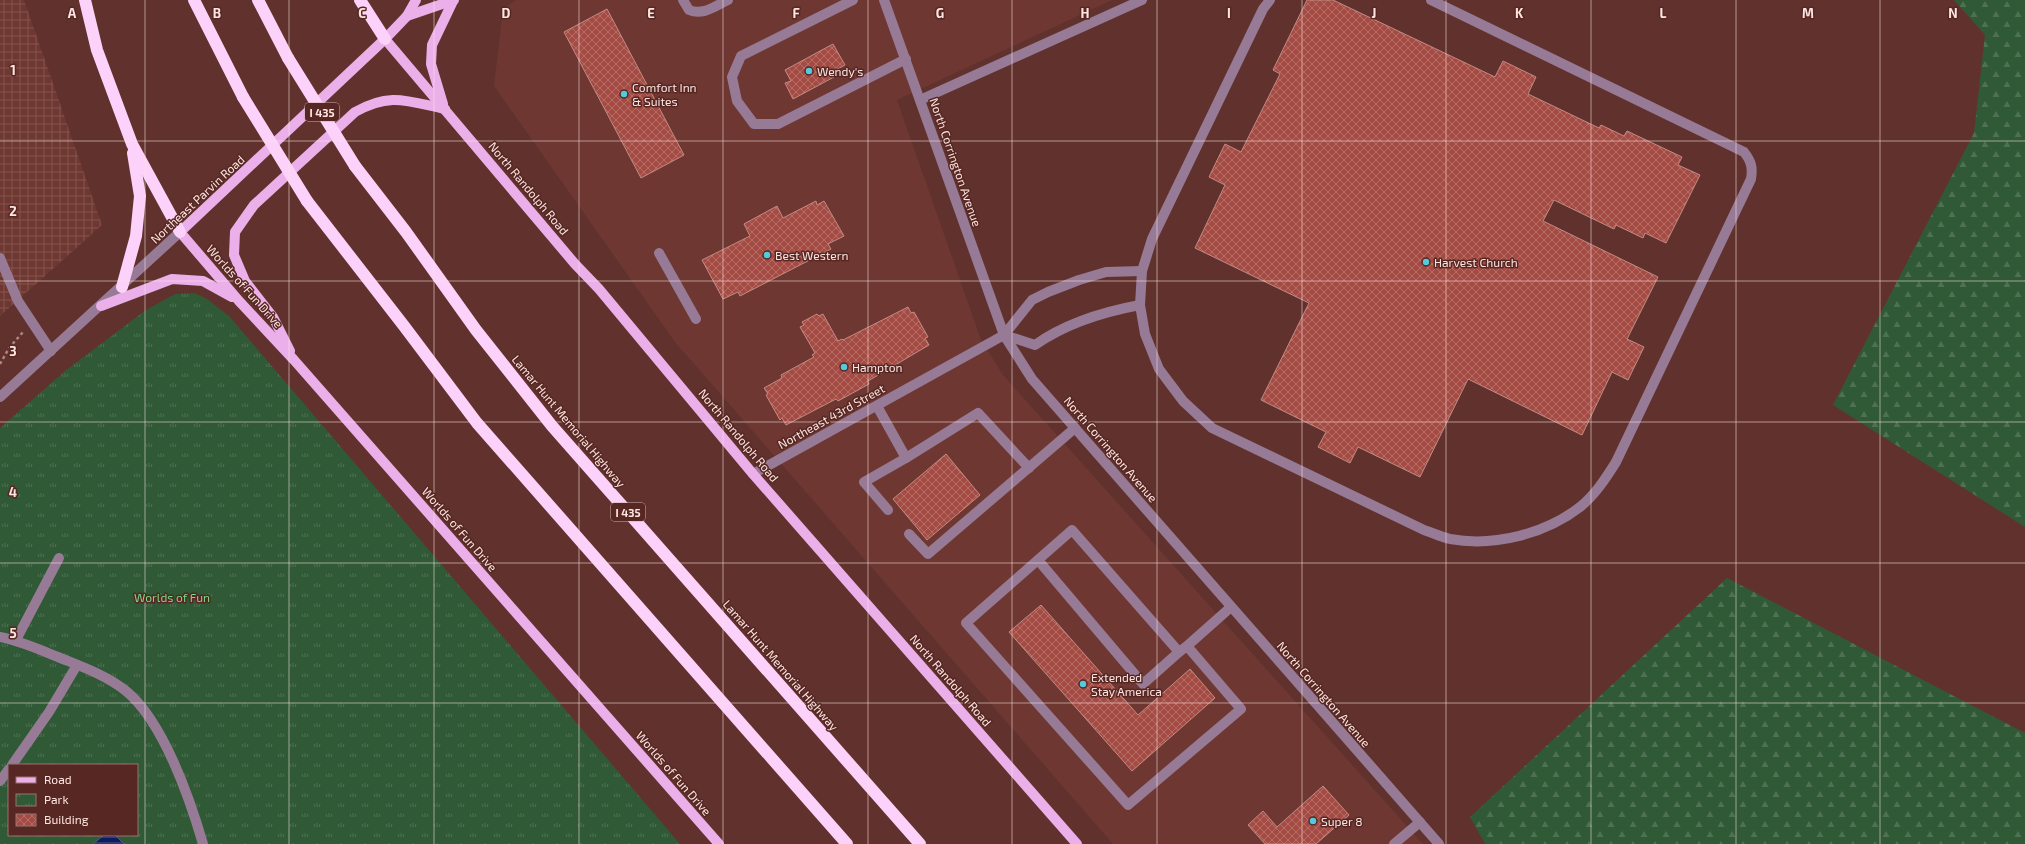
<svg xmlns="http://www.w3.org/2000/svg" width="2025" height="844" viewBox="0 0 2025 844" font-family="'Exo 2',sans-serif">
<defs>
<pattern id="industrial-grid" width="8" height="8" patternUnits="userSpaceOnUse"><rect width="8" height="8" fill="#6e3731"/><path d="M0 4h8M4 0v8" fill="none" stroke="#84544f"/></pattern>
<pattern id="forest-firs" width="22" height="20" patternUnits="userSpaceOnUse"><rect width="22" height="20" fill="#305936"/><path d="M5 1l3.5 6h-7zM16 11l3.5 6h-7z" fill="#4f7153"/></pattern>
<pattern id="park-tufts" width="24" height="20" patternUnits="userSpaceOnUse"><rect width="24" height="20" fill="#305936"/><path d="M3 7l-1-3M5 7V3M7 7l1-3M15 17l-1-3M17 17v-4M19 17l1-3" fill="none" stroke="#4f7153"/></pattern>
<pattern id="water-rules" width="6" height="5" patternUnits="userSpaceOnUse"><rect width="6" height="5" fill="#0d1d60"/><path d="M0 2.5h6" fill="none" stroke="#313e76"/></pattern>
<pattern id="building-cross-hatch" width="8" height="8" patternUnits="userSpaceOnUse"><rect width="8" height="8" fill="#a44b43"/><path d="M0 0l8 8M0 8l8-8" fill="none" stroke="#b66d67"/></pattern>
</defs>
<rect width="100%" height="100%" fill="#61322d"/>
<polygon fill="#6e3731" points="516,0 1112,0 897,100 981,340 1003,375 1423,844 1113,844 675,342 494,86 503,9"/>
<polygon fill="url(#industrial-grid)" points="0,0 24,0 102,225 0,316"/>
<g fill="url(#forest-firs)">
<polygon points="1954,0 2025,0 2025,527 1833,405 1974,133 1985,35"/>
<polygon points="1727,578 2025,733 2025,844 1485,844 1470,817"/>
</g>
<path fill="url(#park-tufts)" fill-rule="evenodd" d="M195 293 207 299 229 316 680 844H0V428L65 371 146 310 175 294ZM9 765H137V835H9Z"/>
<polygon fill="url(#water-rules)" stroke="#555987" points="104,835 115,835 124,844 93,844"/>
<g fill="url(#building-cross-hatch)" stroke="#c38b84">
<polygon points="1307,0 1333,0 1495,77 1503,61 1536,77 1528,94 1599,128 1601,125 1624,136 1627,131 1682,157 1678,165 1700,175 1666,243 1645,233 1643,238 1616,225 1614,229 1554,200 1543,221 1658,277 1627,339 1644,347 1628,380 1612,372 1582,435 1468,379 1420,477 1358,447 1350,463 1318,447 1326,432 1261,400 1309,303 1195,248 1225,185 1209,177 1225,144 1241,152 1280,74 1273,70"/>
<polygon points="607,9 684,155 641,178 564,32"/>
<polygon points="833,44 845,65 832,72 834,77 793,99 785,83 791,81 785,70"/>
<polygon points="816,201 817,205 824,201 844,236 828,244 831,249 740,296 738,292 723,299 702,260 750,236 744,224 777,206 783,218"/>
<polygon points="908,307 911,313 914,312 928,337 925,338 929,345 868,381 869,384 838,401 836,399 786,425 782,418 780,420 766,395 768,394 764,388 782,378 781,375 814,357 812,355 815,353 800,327 804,325 802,322 817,314 819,316 823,314 838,341 842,339 843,340"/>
<polygon points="946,454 980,495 927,540 893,499"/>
<polygon points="1041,605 1138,715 1190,669 1215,698 1132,771 1009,632"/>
<polygon points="1323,786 1349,815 1316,844 1265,844 1248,825 1263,811 1277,827"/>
</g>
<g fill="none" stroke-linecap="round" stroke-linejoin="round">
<polyline stroke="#ac8783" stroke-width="2.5" stroke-dasharray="3 3" stroke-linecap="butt" points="0,364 9,348 23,332"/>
<g stroke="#977a96" stroke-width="10">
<path d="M683 0 689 10C703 16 715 6 728 0"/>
<polyline points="853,0 741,56 732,77 737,101 754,124 778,124 906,59"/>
<polyline points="884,0 1004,335 1032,379 1439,844"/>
<path d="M1270 0 1263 9 1152 239 1142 271 1140 305 1145 334 1159 369 1183 401 1212 428 1424 530C1433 533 1442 537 1450 539 1494 547 1545 534 1580 507 1595 495 1606 478 1616 462L1751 179C1753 167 1751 161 1744 152L1431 0"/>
<polyline points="920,100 1142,0"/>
<polyline points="659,253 696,319"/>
<polyline points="0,258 18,301 51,351"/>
<path d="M1004 335 1035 345C1066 323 1102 312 1140 305"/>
<polyline points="0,397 180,232"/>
<polyline points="877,406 906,458 864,482 888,510"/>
<polyline points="906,458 978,413 1029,468"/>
<polyline points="753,474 1004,335 1032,300 1048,292 1079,280 1106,272 1142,271"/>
<polyline points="909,534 928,554 1075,428"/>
<polyline points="1038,560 1143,684 1179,652"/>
<path d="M0 637C20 641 38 649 58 657 80 666 106 675 126 691 163 721 190 799 203 844"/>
<polyline points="16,640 59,558"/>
<polyline points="1187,646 1179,652 1072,530 966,623 1128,805 1241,709 1187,646 1231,607"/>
<polyline points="12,765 49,712 77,665"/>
<polyline points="0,781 9,769"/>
<polyline points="1394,844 1420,822"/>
</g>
<g stroke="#ebb0ea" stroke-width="10">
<polyline points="416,0 407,16 385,39 180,232 239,301 294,360 719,844"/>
<polyline points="407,16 454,0"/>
<polyline points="385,39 575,264 599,289 753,474 1077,844"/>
<polyline points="443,104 431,64 432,45 453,1"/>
<polyline points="101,306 172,279 203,281 232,297"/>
<path d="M290 351 273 317 245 281 234 255 235 232 254 205 355 112C390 92 407 101 445 109"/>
</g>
<g stroke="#fcd1fa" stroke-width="12">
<polyline points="85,0 97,50 132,144 180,232"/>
<polyline points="194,0 243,97"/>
<polyline points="258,0 288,58"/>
<polyline points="360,0 385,39"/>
<polyline points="355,166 406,232 476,330 552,426 920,844"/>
<polyline points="307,201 404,326 477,423 847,844"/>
<polyline points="122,287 136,236 140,196 133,153"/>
</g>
<g stroke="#fcd1fa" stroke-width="12">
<polyline points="288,58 355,166"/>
<polyline points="243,97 307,201"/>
</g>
</g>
<path fill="none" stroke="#fee5e1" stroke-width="1" stroke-opacity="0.55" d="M145 0V844M289 0V844M434 0V844M579 0V844M723 0V844M868 0V844M1012 0V844M1157 0V844M1302 0V844M1446 0V844M1591 0V844M1736 0V844M1880 0V844M0 141H2025M0 281H2025M0 422H2025M0 563H2025M0 703H2025"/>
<g fill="#53cbda" stroke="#562723" stroke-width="1.5">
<circle cx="809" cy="71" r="4"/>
<circle cx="624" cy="94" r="4"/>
<circle cx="767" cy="255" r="4"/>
<circle cx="1426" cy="262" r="4"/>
<circle cx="844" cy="367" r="4"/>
<circle cx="1083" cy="684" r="4"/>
<circle cx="1313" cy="821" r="4"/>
</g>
<g text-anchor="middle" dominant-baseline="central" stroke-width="3" stroke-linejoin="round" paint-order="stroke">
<g fill="#562723" stroke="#ccaca8" stroke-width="1">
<rect x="305" y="103" width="34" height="18" rx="3"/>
<rect x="611" y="503" width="34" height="18" rx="3"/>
</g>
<g font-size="11" font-weight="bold" fill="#fee5e1">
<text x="322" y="112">I 435</text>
<text x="628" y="512">I 435</text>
</g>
<g font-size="12" fill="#fee5e1" stroke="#562723" text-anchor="start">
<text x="817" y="71">Wendy's</text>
<text x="632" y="87">Comfort Inn<tspan x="632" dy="14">&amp; Suites</tspan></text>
<text x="775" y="255">Best Western</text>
<text x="1434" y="262">Harvest Church</text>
<text x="852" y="367">Hampton</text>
<text x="1091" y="677">Extended<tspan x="1091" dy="14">Stay America</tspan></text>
<text x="1321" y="821">Super 8</text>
</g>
<g font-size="12" fill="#fee5e1" stroke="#562723">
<text transform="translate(956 162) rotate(71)">North Corrington Avenue</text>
<text transform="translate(529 188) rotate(50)">North Randolph Road</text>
<text transform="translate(197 199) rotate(-43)">Northeast Parvin Road</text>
<text transform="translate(245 286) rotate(48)">Worlds of Fun Drive</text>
<text transform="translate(831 416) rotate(-29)">Northeast 43rd Street</text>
<text transform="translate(569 421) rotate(50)">Lamar Hunt Memorial Highway</text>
<text transform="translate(739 435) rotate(50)">North Randolph Road</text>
<text transform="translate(1111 449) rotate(49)">North Corrington Avenue</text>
<text transform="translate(460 529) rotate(49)">Worlds of Fun Drive</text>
<text transform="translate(781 665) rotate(49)">Lamar Hunt Memorial Highway</text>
<text transform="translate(951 680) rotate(49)">North Randolph Road</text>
<text transform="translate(1324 694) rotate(49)">North Corrington Avenue</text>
<text transform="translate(674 773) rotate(49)">Worlds of Fun Drive</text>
</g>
<g font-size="12" fill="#78da86" stroke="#562723">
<text x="172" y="597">Worlds of Fun</text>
</g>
</g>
<g font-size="13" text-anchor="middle" font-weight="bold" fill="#fee5e1" stroke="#562723" stroke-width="3" stroke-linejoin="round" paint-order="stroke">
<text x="72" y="18">A</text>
<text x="217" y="18">B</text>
<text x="362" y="18">C</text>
<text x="506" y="18">D</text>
<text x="651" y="18">E</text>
<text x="796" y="18">F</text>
<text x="940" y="18">G</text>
<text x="1085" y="18">H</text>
<text x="1229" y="18">I</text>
<text x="1374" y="18">J</text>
<text x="1519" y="18">K</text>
<text x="1663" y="18">L</text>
<text x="1808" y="18">M</text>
<text x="1953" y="18">N</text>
<text x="13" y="75">1</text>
<text x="13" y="216">2</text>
<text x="13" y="356">3</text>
<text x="13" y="497">4</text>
<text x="13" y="638">5</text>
</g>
<rect x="8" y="764" width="130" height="72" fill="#562723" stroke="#99736f"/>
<rect x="16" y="777" width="20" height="6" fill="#ebb0ea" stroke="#99736f"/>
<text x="44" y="784" font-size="12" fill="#fee5e1">Road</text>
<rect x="16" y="794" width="20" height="12" fill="url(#park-tufts)" stroke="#99736f"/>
<text x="44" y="804" font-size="12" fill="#fee5e1">Park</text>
<rect x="16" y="814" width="20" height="12" fill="url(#building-cross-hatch)" stroke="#99736f"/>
<text x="44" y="824" font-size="12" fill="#fee5e1">Building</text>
</svg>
